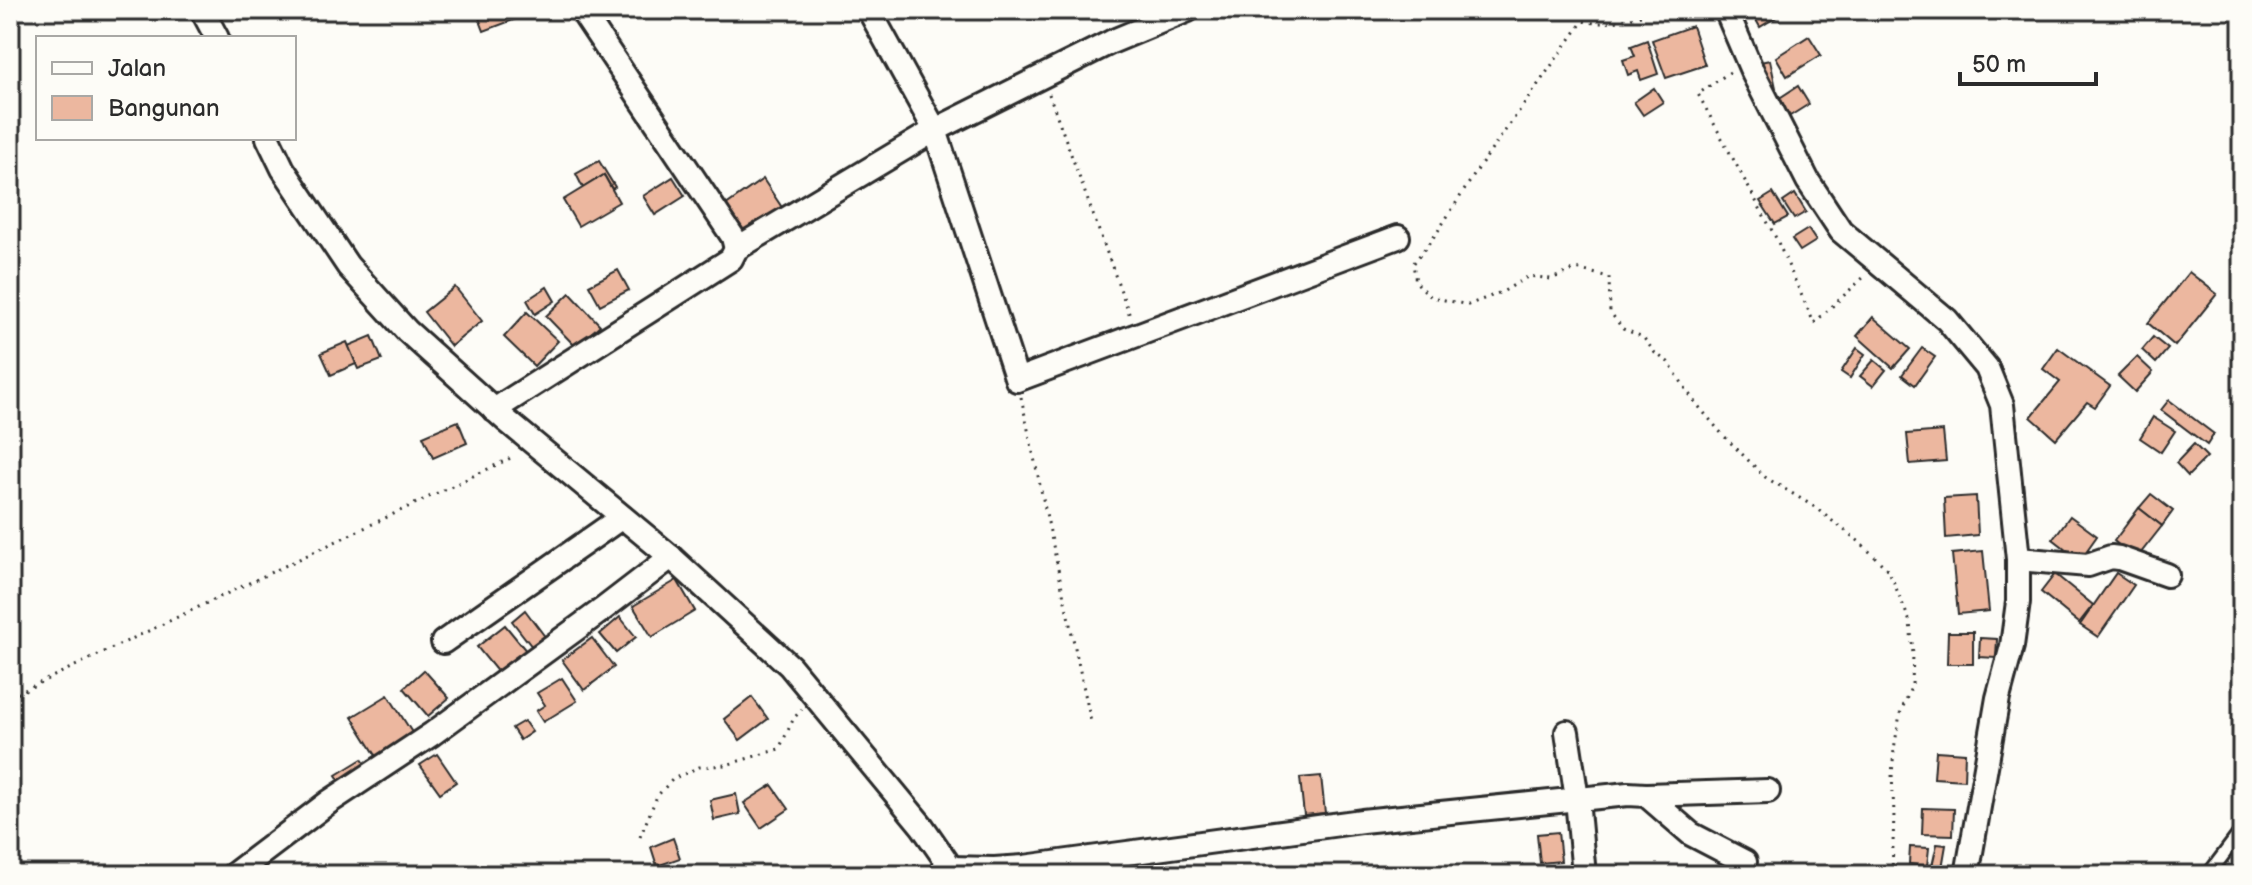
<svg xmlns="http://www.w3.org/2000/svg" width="2252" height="885" viewBox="0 0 2252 885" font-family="'Balsamiq Sans',sans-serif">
<rect width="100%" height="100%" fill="#fdfcf7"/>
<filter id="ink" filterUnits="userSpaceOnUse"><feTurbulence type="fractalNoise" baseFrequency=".0125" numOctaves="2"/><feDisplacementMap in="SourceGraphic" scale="16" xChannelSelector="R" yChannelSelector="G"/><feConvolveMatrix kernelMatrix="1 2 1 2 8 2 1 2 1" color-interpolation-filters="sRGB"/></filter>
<g filter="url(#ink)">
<g fill="#ecb79f" stroke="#2b2b2b" stroke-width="2">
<polygon points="476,10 512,10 516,19 484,31"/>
<polygon points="1753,10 1788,10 1760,27 1751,11"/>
<polygon points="1692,26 1705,65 1666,78 1652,40"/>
<polygon points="1809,36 1821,55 1787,76 1776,57"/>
<polygon points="1647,40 1658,74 1641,80 1638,71 1628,75 1623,60 1635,56 1631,46"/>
<polygon points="1770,60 1776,88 1766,90 1760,62"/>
<polygon points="1798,86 1809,104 1790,116 1778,99"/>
<polygon points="1654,88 1663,102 1643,115 1634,102"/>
<polygon points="599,161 615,187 612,189 604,175 583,188 576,174"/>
<polygon points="604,175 619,202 578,226 563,200"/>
<polygon points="673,177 685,196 655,215 643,196"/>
<polygon points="763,179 783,209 742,237 722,208"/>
<polygon points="1773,193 1788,217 1775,224 1760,201"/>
<polygon points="1795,194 1806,212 1794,219 1783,202"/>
<polygon points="1808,229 1816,241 1800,251 1792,239"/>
<polygon points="618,270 629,290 600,305 589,285"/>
<polygon points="2189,272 2217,294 2175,346 2148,323"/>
<polygon points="455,287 482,321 451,346 424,312"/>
<polygon points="547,287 555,301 535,314 527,300"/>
<polygon points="570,293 600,325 576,347 546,316"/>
<polygon points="527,312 558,341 534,366 504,337"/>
<polygon points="1873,317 1910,349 1893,368 1857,336"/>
<polygon points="372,336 382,360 358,369 348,346"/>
<polygon points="2153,337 2168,349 2156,363 2142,350"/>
<polygon points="347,342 356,364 331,375 321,353"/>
<polygon points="1857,348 1865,354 1850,378 1841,372"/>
<polygon points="1922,348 1935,357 1915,385 1902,375"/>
<polygon points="2058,348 2110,386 2095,407 2087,402 2056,439 2031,417 2060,382 2043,369"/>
<polygon points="2137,357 2153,372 2135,392 2118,376"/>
<polygon points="1874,360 1886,370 1873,386 1860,376"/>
<polygon points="2169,400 2214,434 2207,445 2161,410"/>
<polygon points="2153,417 2175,431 2161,452 2140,438"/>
<polygon points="458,421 467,443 433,458 423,436"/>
<polygon points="1943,431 1946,461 1910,464 1907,434"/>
<polygon points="2194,444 2207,457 2188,476 2176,463"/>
<polygon points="2151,494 2173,511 2162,526 2139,508"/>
<polygon points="1976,496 1978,535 1946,538 1944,498"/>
<polygon points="2139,508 2162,526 2136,559 2114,541"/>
<polygon points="2070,516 2097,536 2080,560 2053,539"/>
<polygon points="1983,551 1989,611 1958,614 1952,554"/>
<polygon points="2116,573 2134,585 2098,637 2080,625"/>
<polygon points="2055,574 2093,605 2079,623 2041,592"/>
<polygon points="677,580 695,611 652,637 633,606"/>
<polygon points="525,610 549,642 536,652 512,621"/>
<polygon points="620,617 636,637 616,653 600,634"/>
<polygon points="505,625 532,658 504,680 477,647"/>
<polygon points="1948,632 1973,632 1973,664 1947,664"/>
<polygon points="592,638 614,667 584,690 562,660"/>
<polygon points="1980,638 1997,639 1996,658 1979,657"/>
<polygon points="424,670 449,698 428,716 404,688"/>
<polygon points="562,678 577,701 543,722 536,711 545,705 537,693"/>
<polygon points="388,695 418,742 382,765 352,717"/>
<polygon points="752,697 768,719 740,740 724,719"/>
<polygon points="524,721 532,732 520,740 512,728"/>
<polygon points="1936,751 1965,753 1964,780 1934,778"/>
<polygon points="437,754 456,782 440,793 420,765"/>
<polygon points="362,759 371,773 345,789 336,775"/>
<polygon points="1321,776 1325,813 1304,815 1300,778"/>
<polygon points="772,785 789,809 761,828 744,803"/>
<polygon points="736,794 740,814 714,820 710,800"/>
<polygon points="1923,808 1954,809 1953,835 1922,834"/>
<polygon points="1558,832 1561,861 1540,863 1537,834"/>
<polygon points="673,838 680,858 657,866 651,847"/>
<polygon points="1937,844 1946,845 1942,868 1932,866"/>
<polygon points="1910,847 1929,848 1927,866 1909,864"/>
<polygon points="1163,865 1165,875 1121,875 1120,871"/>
</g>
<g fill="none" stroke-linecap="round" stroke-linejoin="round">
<g stroke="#2b2b2b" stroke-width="17">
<polyline id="lane" points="2208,875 2242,830"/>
</g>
<g stroke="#2b2b2b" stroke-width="28">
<g id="street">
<polyline points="202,10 217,38"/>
<polyline points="581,10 733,237 736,249"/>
<polyline points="869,10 935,130 1111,42 1188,10"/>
<polyline points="1726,10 1753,73 1808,181 1841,231 1947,320 1987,368 2002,405 2018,559 2018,602 2012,646 1998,698 1967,875"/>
<polyline points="268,138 283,169 348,266 407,331 507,421 671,557 790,666 922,826 956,875"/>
<polyline points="494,410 731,259 736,249 935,130 1017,380 1398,237"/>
<polyline points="2018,559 2088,565 2111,557 2119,558 2167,575"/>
<polyline points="443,642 622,517"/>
<polyline points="1567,732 1577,799 1584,875"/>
<polyline points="1646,795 1768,791"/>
<polyline points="951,868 994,869 1024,867 1362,821 1628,794 1646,795 1691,834 1745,862"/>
<polyline points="233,875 329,802 432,734 602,610 671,557"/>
</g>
</g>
<g stroke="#2b2b2b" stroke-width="3" stroke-dasharray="2 6" stroke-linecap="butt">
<path d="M1656 10C1631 18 1609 27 1583 21L1478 169 1438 231 1413 264 1416 282 1431 297 1468 305 1504 291 1529 276 1551 279 1576 269 1609 277 1610 312 1623 329 1643 337 1655 353 1668 362 1694 401 1722 434 1765 477 1813 506 1861 543 1889 571 1910 622 1913 654 1912 685 1900 714 1894 749 1892 775 1894 813 1892 875"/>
<polyline points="1730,72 1698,94 1776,238 1814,323 1864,277"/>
<polyline points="1049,94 1130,316"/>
<polyline points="1021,397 1091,722"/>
<polyline points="10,697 515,456"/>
<polyline points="640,837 657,796 673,779 699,767 726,765 779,749 794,718 802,709"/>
</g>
<use href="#lane" stroke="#fdfcf7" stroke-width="11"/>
<use href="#street" stroke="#fdfcf7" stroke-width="22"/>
</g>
</g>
<rect width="2252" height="885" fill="none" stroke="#fdfcf7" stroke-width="40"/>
<rect x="20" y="20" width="2212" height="845" fill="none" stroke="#2b2b2b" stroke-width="3" filter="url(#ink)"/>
<rect x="36" y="36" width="260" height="104" fill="#fdfcf7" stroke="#a9a8a5" stroke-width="2"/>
<rect x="52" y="62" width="40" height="12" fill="#fdfcf7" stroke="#a9a8a5" stroke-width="2"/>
<text x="108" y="76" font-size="24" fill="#2b2b2b">Jalan</text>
<rect x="52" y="96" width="40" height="24" fill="#ecb79f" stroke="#a9a8a5" stroke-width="2"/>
<text x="108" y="116" font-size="24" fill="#2b2b2b">Bangunan</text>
<path d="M1960 72v12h136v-12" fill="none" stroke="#2b2b2b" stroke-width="4"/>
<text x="1972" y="72" font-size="24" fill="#2b2b2b" stroke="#fdfcf7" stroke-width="6" paint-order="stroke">50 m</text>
</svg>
